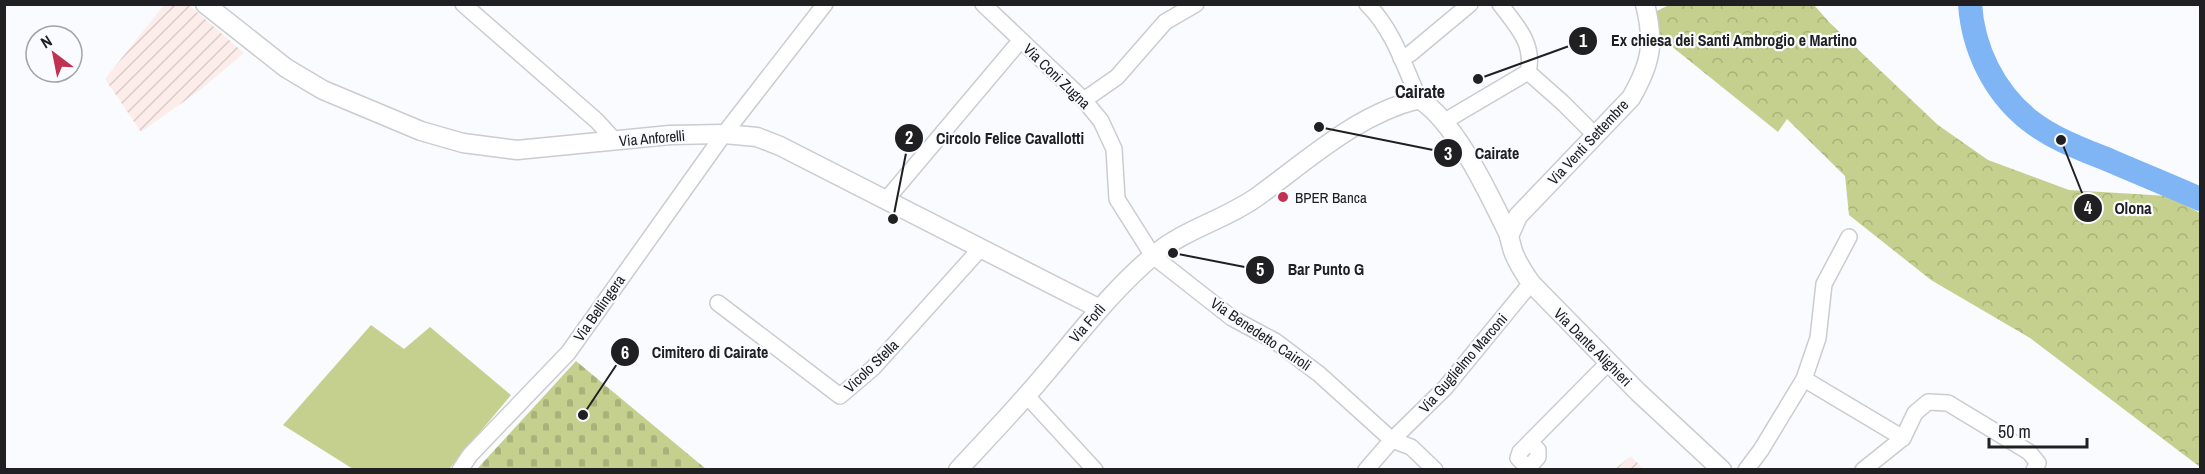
<svg xmlns="http://www.w3.org/2000/svg" width="2205" height="474" viewBox="0 0 2205 474" font-family="'Archivo Narrow',sans-serif">
<defs>
<pattern id="industrial-furrows" width="10" height="10" patternUnits="userSpaceOnUse" patternTransform="scale(1.5)"><rect width="10" height="10" fill="#fdedea"/><path d="M-1 1l2-2M0 10L10 0M9 11l2-2" fill="none" stroke="#d9cbc8"/></pattern>
<pattern id="forest-crowns" width="20" height="18" patternUnits="userSpaceOnUse" patternTransform="scale(1.5)"><rect width="20" height="18" fill="#c5d08e"/><path d="M2 6a3 3 0 1 1 6 0M12 15a3 3 0 1 1 6 0" fill="none" stroke="#a9b27a"/></pattern>
<pattern id="cemetery-stones" width="16" height="16" patternUnits="userSpaceOnUse" patternTransform="scale(1.5)"><rect width="16" height="16" fill="#c5d08e"/><path d="M2 7V4a2 2 0 0 1 4 0v3zM10 15v-3a2 2 0 0 1 4 0v3z" fill="#a9b27a"/></pattern>
</defs>
<rect width="100%" height="100%" fill="#f9fbff"/>
<g fill="url(#industrial-furrows)">
<polygon points="164,5 189,5 244,53 200,90 141,132 105,79"/>
<polygon points="1631,456 1643,469 1615,469"/>
</g>
<polygon fill="#c5d08e" points="371,325 404,349 430,327 511,395 449,469 353,469 283,425"/>
<polygon fill="url(#forest-crowns)" points="1669,5 1814,5 1829,22 1938,125 1988,160 2069,190 2168,196 2200,213 2200,467 2030,338 1931,280 1849,215 1845,176 1787,119 1778,132 1655,33 1653,13"/>
<polygon fill="url(#cemetery-stones)" points="576,361 706,469 477,469"/>
<g fill="none" stroke-linecap="round" stroke-linejoin="round">
<path stroke="#7fb4f5" stroke-width="24" d="M1970 4C1973 49 1994 92 2029 120 2053 139 2084 150 2111 161 2141 174 2171 186 2200 199"/>
<g stroke="#cacccf" stroke-width="18">
<g id="minor">
<polyline points="463,4 597,121 615,141"/>
<polyline points="983,4 1084,100 1101,121 1114,149 1117,199 1153,256 1232,318 1275,341 1319,374 1392,440 1411,447 1435,470"/>
<path d="M1367 4C1393 29 1405 68 1419 99"/>
<path d="M1500 4C1516 25 1535 44 1528 72"/>
<polyline points="1401,58 1410,54 1470,4"/>
<polyline points="1528,72 1563,103 1595,135"/>
<polyline points="1084,100 1117,77 1165,22 1196,4"/>
<polyline points="1445,121 1528,72"/>
<polyline points="886,200 1020,41"/>
<polyline points="718,303 840,396 873,368 981,248"/>
<polyline points="1804,379 1903,438 1863,470"/>
<polyline points="1027,396 1095,470"/>
<polyline points="1903,438 1915,413 1928,402 1948,403 2029,452 2038,463 2034,470"/>
<polyline points="1530,442 1538,450 1538,457 1531,465 1525,465 1518,458 1520,452 1608,363"/>
<polyline points="460,470 470,455 568,353 724,134 825,4"/>
<polyline points="1366,470 1392,440 1445,388 1531,283"/>
<polyline points="1746,470 1761,450 1804,379 1818,338 1824,284 1849,237"/>
</g>
</g>
<g stroke="#cacccf" stroke-width="21">
<g id="tertiary">
<polyline points="205,4 286,68 323,90 421,131 463,143 517,150 670,135 724,134 757,137 780,146 1098,308"/>
<path d="M1509 236 1518 216 1631 98C1651 63 1655 44 1645 4"/>
<path d="M958 470C981 445 1004 421 1026 396 1069 348 1105 296 1154 255 1186 228 1228 219 1261 194 1310 158 1358 114 1419 99 1455 121 1489 194 1508 233 1510 239 1511 245 1513 251 1517 263 1524 273 1531 283L1638 392 1722 470"/>
</g>
</g>
<use href="#minor" stroke="#fff" stroke-width="15"/>
<use href="#tertiary" stroke="#fff" stroke-width="18"/>
</g>
<circle fill="#c13150" stroke="#f9fbff" stroke-width="2" cx="1283" cy="197" r="6"/>
<g text-anchor="middle" dominant-baseline="central" stroke-width="4.5" stroke-linejoin="round" paint-order="stroke">
<g font-size="15" fill="#202022" stroke="#f9fbff">
<text transform="translate(1057 76) rotate(44)">Via Coni Zugna</text>
<text transform="translate(652 138) rotate(-5)">Via Anforelli</text>
<text transform="translate(1588 142) rotate(-47)">Via Venti Settembre</text>
<text transform="translate(599 308) rotate(-55)">Via Bellingera</text>
<text transform="translate(1087 323) rotate(-49)">Via Forlì</text>
<text transform="translate(1261 334) rotate(34)">Via Benedetto Cairoli</text>
<text transform="translate(1593 347) rotate(45)">Via Dante Alighieri</text>
<text transform="translate(1463 363) rotate(-49)">Via Guglielmo Marconi</text>
<text transform="translate(871 366) rotate(-44)">Vicolo Stella</text>
</g>
<g font-size="15" fill="#202022" stroke="#f9fbff" text-anchor="start">
<text x="1295" y="197">BPER Banca</text>
</g>
<g font-size="18" font-weight="bold" fill="#202022" stroke="#f9fbff">
<text x="1420" y="91">Cairate</text>
</g>
</g>
<path fill="none" stroke="#202022" stroke-width="2" d="M1478 79L1583 41M893 219L909 138M1319 127L1448 153M2061 140L2088 208M1173 253L1260 270M583 415L625 352"/>
<g fill="#202022" stroke="#f9fbff" stroke-width="2">
<circle cx="1478" cy="79" r="6"/>
<circle cx="893" cy="219" r="6"/>
<circle cx="1319" cy="127" r="6"/>
<circle cx="2061" cy="140" r="6"/>
<circle cx="1173" cy="253" r="6"/>
<circle cx="583" cy="415" r="6"/>
<circle cx="1583" cy="41" r="15"/>
<circle cx="909" cy="138" r="15"/>
<circle cx="1448" cy="153" r="15"/>
<circle cx="2088" cy="208" r="15"/>
<circle cx="1260" cy="270" r="15"/>
<circle cx="625" cy="352" r="15"/>
</g>
<g font-size="18" text-anchor="middle" font-weight="bold" fill="#fff">
<text x="1583" y="47">1</text>
<text x="909" y="144">2</text>
<text x="1448" y="160">3</text>
<text x="2088" y="214">4</text>
<text x="1260" y="276">5</text>
<text x="625" y="359">6</text>
</g>
<g font-size="16" text-anchor="middle" font-weight="bold" fill="#202022" stroke="#f9fbff" stroke-width="4.5" stroke-linejoin="round" paint-order="stroke">
<text x="1734" y="46">Ex chiesa dei Santi Ambrogio e Martino</text>
<text x="1010" y="144">Circolo Felice Cavallotti</text>
<text x="1497" y="159">Cairate</text>
<text x="2133" y="214">Olona</text>
<text x="1326" y="275">Bar Punto G</text>
<text x="710" y="358">Cimitero di Cairate</text>
</g>
<rect width="2205" height="474" fill="none" stroke="#202022" stroke-width="12"/>
<g transform="translate(54 54) rotate(328)"><circle r="28" fill="#f9fbff" stroke="#a2a3a7" stroke-width="1.5"/>
<path d="M0-4.5L10 22L0 15L-10 22Z" fill="#c13150"/>
<text y="-9" font-size="16" font-weight="bold" text-anchor="middle" fill="#202022">N</text>
</g>
<path d="M1989 438v9h98v-9" fill="none" stroke="#202022" stroke-width="3"/>
<text x="1998" y="438" font-size="18" fill="#202022" stroke="#f9fbff" stroke-width="4.5" paint-order="stroke">50 m</text>
</svg>
